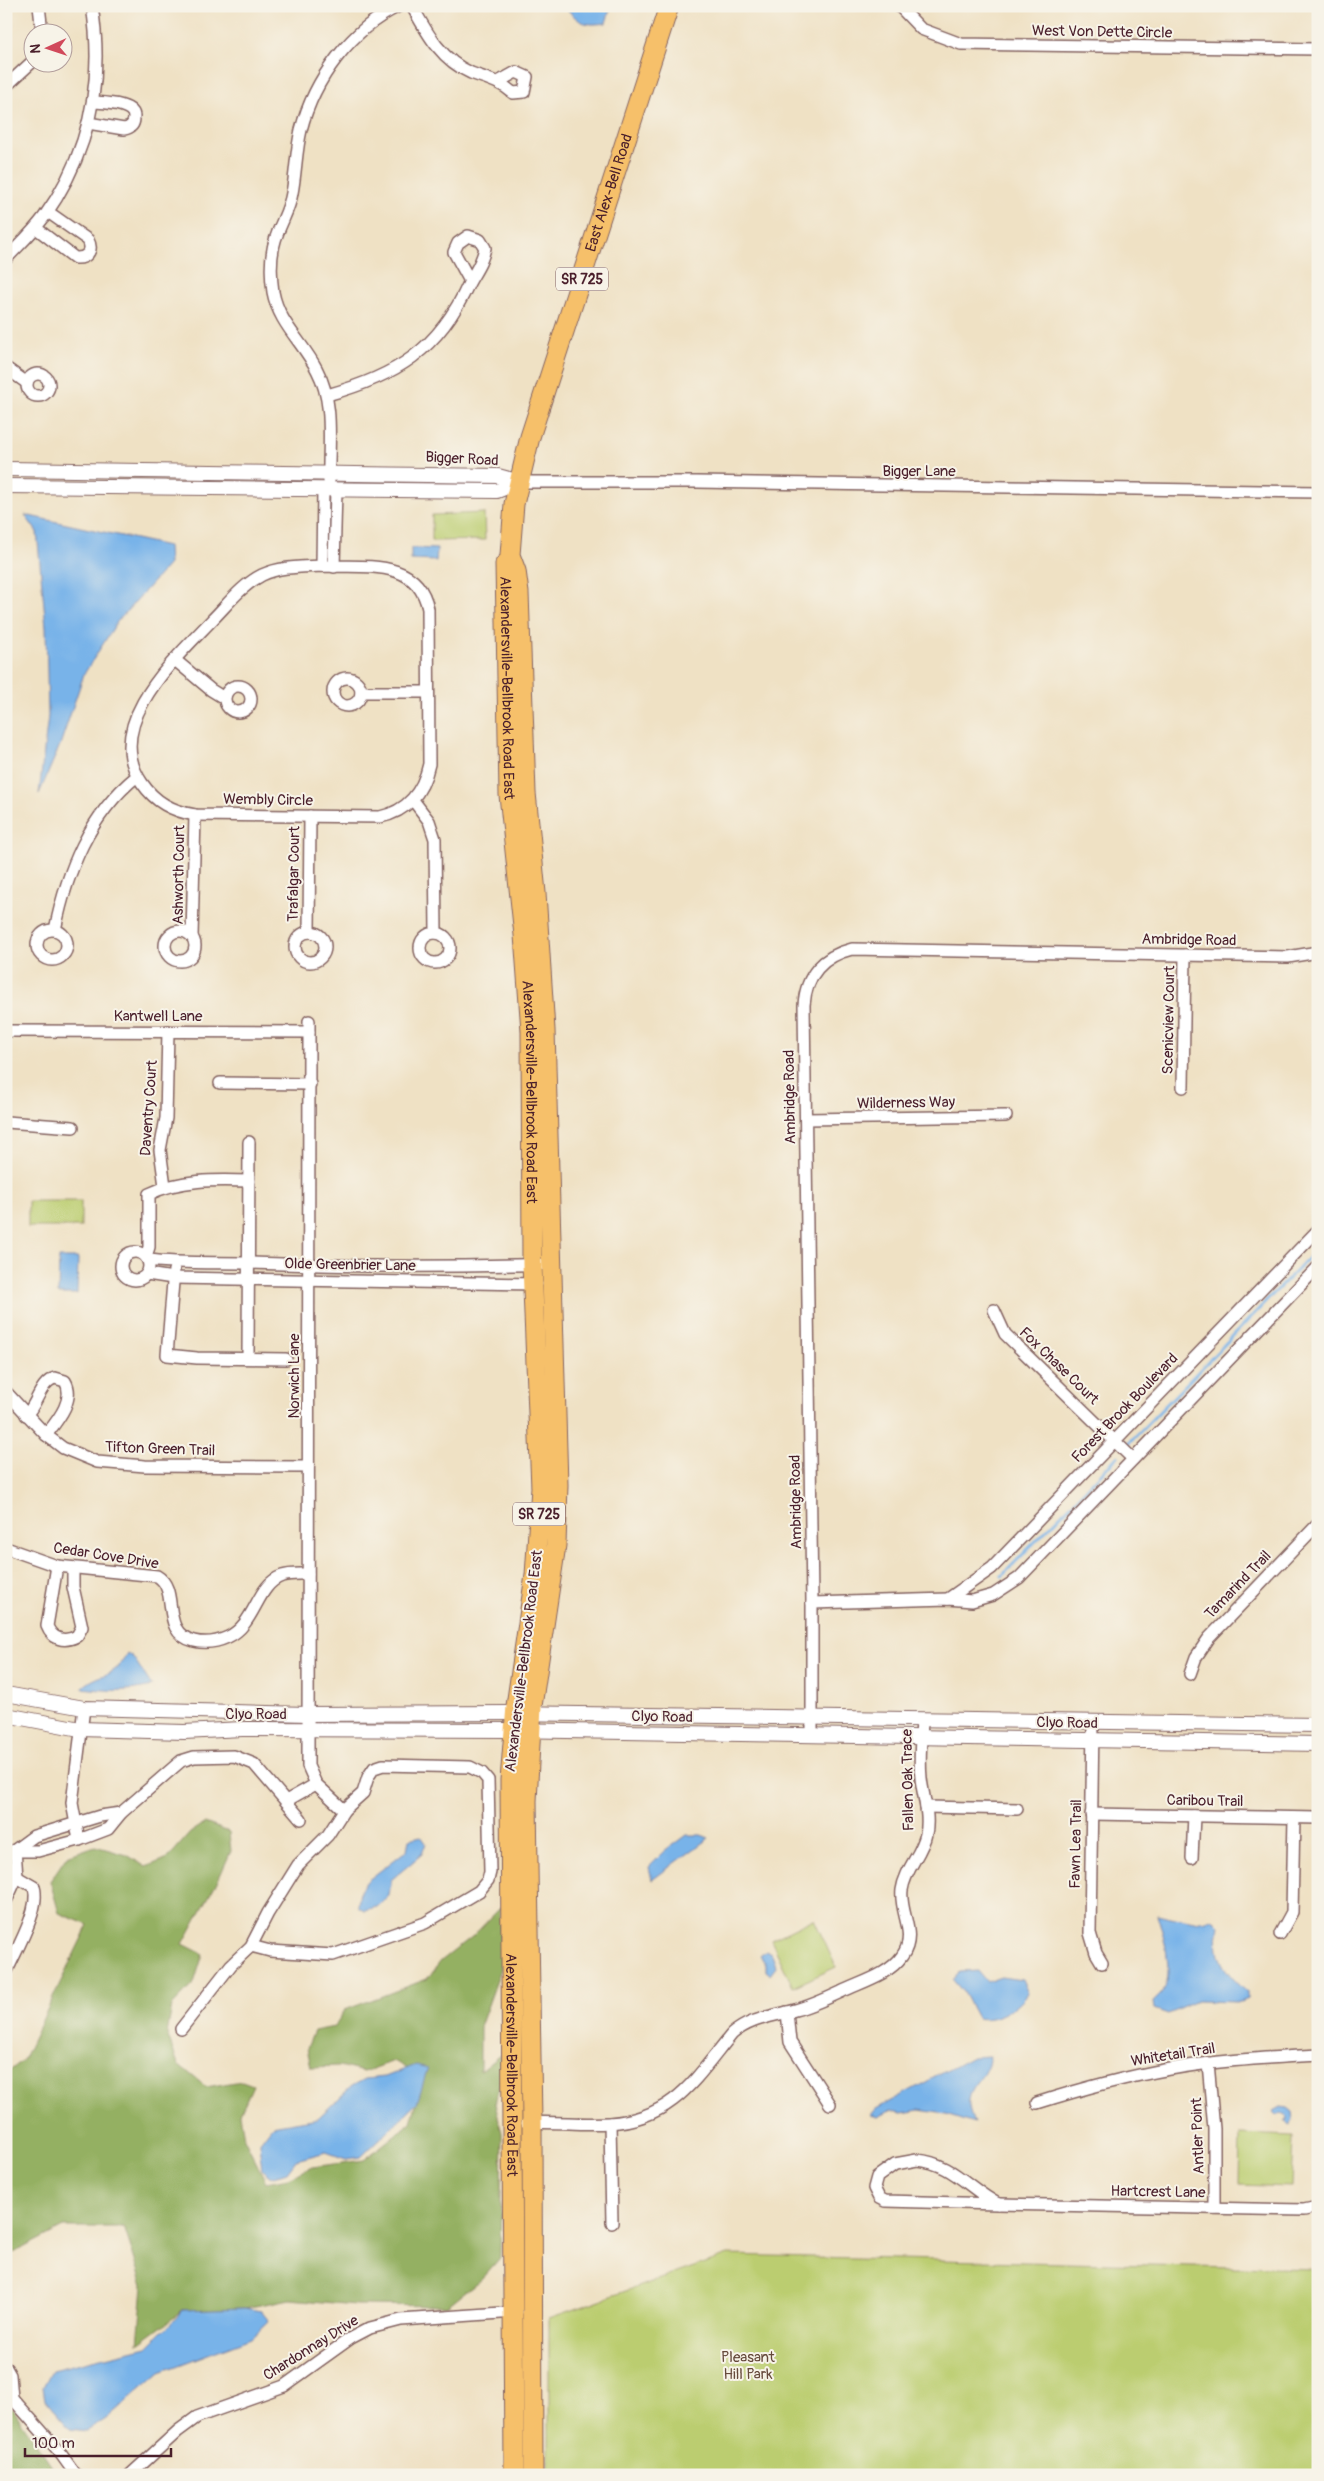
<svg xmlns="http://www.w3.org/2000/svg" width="1324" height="2481" viewBox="0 0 1324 2481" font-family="Pangolin,sans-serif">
<rect width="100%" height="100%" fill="#f7f3e8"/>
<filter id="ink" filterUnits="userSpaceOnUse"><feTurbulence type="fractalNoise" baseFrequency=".02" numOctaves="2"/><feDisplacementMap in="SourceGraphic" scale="10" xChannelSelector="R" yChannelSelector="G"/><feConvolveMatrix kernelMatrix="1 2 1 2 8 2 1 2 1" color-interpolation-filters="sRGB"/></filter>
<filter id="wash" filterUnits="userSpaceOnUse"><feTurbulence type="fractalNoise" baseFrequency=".0096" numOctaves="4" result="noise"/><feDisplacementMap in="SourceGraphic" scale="20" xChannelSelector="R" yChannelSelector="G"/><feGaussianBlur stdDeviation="1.12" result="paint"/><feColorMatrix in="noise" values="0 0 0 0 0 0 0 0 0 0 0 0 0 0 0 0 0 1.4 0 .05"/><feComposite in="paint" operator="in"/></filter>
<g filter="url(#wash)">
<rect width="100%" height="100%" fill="#efe1c4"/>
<g fill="#bbcd70" stroke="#82764e">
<polygon points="484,513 485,540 432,541 432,515"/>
<rect x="28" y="1201" width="53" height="26"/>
<polygon points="814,1919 836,1967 793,1987 771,1940"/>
<polygon points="1240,2134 1293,2136 1291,2187 1239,2185"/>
<polygon points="728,2255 1318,2269 1318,2475 549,2475 549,2318"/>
</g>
<g fill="#94b062" stroke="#6f6846">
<polygon points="205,1823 229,1832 231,1851 219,1878 183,1944 203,1954 194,1983 172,2006 167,2034 178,2064 206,2087 242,2081 253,2085 240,2114 244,2138 266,2182 289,2178 312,2167 364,2160 411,2122 424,2079 394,2061 364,2072 339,2066 311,2067 307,2048 314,2031 334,2027 345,2010 427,1979 441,1961 473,1936 500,1908 501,1969 480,2027 480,2071 500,2055 503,2071 495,2104 502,2133 500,2258 481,2279 447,2306 356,2305 290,2299 245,2308 184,2310 138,2344 143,2285 124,2227 63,2227 6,2257 6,2074 23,2060 88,1925 59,1913 50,1881 67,1856 95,1846 127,1855 146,1867 168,1858 190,1833"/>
<polygon points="6,2408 13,2409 54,2470 46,2475 6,2475"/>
</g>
<g fill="#78b3e9" stroke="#61698a">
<path d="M564 6H611L606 23C583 26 580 23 564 6Z"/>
<polygon points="25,515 168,546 169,564 117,622 84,674 60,745 39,794 48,716 46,627 37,532"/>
<polygon points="411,548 437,549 436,561 411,560"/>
<polygon points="59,1258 78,1258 77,1294 58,1294"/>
<path d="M127 1653 133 1657 152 1686C128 1692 107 1691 82 1688 101 1670 114 1681 127 1653Z"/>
<polygon points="687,1835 701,1835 709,1838 652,1880 649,1867 664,1852"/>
<polygon points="421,1836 426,1843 422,1854 391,1880 389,1896 377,1907 364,1910 358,1906 360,1891 367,1881 407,1850 409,1839"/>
<path d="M1157 1914 1194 1922 1213 1919 1219 1925C1213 1958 1224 1971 1247 1992V1999L1240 2002 1197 2001 1168 2014 1154 2009 1153 2002C1156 1999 1161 1995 1164 1990 1174 1972 1163 1933 1157 1914Z"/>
<polygon points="766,1951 772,1955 776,1966 770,1974 766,1971 766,1964 760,1956"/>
<path d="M978 1971 987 1982 1001 1977 1022 1980 1028 1993C1017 2008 996 2022 977 2018L963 1992 953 1980 960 1972Z"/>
<path d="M989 2056C990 2083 956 2084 974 2123L946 2114 919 2110 901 2113 890 2111 878 2117 871 2115 876 2109 972 2057Z"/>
<polygon points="416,2065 428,2068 417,2103 361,2157 346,2159 326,2152 296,2160 287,2172 271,2177 262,2170 259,2143 272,2126 318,2118 352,2086 365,2079 385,2077"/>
<polygon points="1280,2107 1287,2108 1292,2112 1293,2120 1290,2125 1285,2122 1287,2118 1284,2114 1277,2115 1273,2111"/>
<polygon points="245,2308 261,2311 269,2321 251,2338 160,2372 106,2419 87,2431 70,2429 45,2400 43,2387 52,2370 147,2347 184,2310"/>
</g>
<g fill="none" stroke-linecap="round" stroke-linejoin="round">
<g stroke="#78b3e9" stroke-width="3">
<polyline points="1128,1444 1318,1248"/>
<polyline points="1002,1576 1118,1456"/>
</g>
</g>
</g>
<g filter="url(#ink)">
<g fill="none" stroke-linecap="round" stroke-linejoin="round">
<g stroke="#846361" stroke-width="14">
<g id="minor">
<polyline points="39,6 42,32"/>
<path d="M412 6C427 33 441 60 471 73 487 79 501 82 513 93L524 92 527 77 516 72 498 82"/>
<polyline points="899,6 921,29 961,44 1318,49"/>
<polyline points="6,86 32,62"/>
<path d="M88 123 124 129C130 128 134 125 134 118 135 103 104 103 93 102"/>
<path d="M36 228 75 258C86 259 94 251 88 240L48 212"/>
<path d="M6 259C19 245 33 232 44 217 89 154 104 82 92 6"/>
<polyline points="6,368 27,383"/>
<circle cx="38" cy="385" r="11"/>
<path d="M327 395C396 376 439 350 469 283 476 270 482 263 485 248L480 240 468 236 458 243 454 252 470 281"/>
<path d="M329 481C328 443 335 404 317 370 303 342 279 324 273 292 270 272 270 251 278 232 283 219 290 207 292 193 296 172 296 151 301 130 314 79 351 29 399 6"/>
<polyline points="520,482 697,482 1318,492"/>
<path d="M322 566C362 568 418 557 428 609L429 764C423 792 408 811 380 817L195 815C172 811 155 802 142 783 101 725 175 659 212 620 228 604 242 585 262 575 281 566 302 567 322 566Z"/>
<polyline points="322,566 323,490"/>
<polyline points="334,567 336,490"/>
<polyline points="175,660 211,690 224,698"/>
<circle cx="347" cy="692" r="14"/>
<circle cx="238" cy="699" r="13"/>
<polyline points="361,692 427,692"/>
<polyline points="413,800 429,821 435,839 436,933"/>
<path d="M55 930C67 871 89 815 137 776"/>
<circle cx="52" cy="945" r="15"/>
<circle cx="180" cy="946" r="15"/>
<polyline points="309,932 310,816"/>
<circle cx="310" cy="947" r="15"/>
<circle cx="435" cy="948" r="15"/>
<polyline points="192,937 195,815"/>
<polyline points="309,1021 308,1766 316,1784 344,1810"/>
<polyline points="6,1031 309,1032"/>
<polyline points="220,1083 310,1084"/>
<polyline points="1183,1087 1185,955"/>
<polyline points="806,1119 1006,1116"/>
<polyline points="6,1122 73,1127"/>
<polyline points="165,1186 160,1150 166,1118 168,1031"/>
<circle cx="135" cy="1266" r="14"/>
<path d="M146 1257 149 1247V1194C180 1179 215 1180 249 1181"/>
<path d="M148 1260C182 1264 216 1262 251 1263 351 1267 451 1267 552 1264"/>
<polyline points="174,1270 167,1355 197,1358 286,1359"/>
<polyline points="147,1274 173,1278 537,1284"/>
<polyline points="994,1310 1005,1334 1133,1459"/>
<polyline points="248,1358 249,1142"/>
<polyline points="6,1392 46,1435 63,1448 97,1462 145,1466 308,1467"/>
<path d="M26 1415C37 1405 40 1382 55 1378L65 1381C76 1399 57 1421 46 1435"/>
<path d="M6 1548 57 1566 157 1576C181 1590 158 1632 194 1641 206 1644 217 1642 228 1637 256 1624 256 1585 282 1576 290 1573 300 1574 308 1574"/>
<path d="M57 1566 47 1626C52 1639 64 1643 77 1636L82 1627 73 1587V1569"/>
<polyline points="948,1599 992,1568 1318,1230"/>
<polyline points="812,1603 948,1599 972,1601 993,1595 1019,1578 1318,1267"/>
<polyline points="1190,1674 1196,1657 1209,1638 1318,1524"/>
<polyline points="1093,1723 1090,1933 1096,1953 1102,1963"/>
<path d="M812 1736V1603L804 1005C806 975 823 956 852 949L1288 957 1318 952"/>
<polyline points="286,1801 316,1784"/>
<polyline points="926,1807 1017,1809"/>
<polyline points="1091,1814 1318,1818"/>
<polyline points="79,1840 72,1803 84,1708"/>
<polyline points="15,1850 34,1836 100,1816 121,1813"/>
<polyline points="6,1851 38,1851 79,1840 108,1829 121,1813 181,1761 194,1757 234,1756 254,1764 301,1819"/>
<polyline points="1192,1858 1194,1816"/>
<polyline points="6,1901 17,1877 15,1850"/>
<polyline points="1280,1934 1292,1912 1294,1818"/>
<path d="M6 1973C15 1952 41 1909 34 1887L17 1877"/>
<polyline points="787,2012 790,2042 830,2104"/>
<polyline points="181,2029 231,1965 251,1946 268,1913 298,1865 328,1835 344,1810 363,1793 368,1777 374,1768 383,1765 470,1767 482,1773 488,1780 490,1872 488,1880 479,1891 425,1923 333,1955 270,1951 251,1946"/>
<polyline points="1208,2063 1214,2129 1214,2208"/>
<path d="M1037 2103C1081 2089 1125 2077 1170 2069 1219 2060 1268 2058 1318 2055"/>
<path d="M527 2123C554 2121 582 2125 609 2123 673 2119 695 2079 732 2034 751 2018 771 2017 795 2010 811 2006 826 1999 841 1992 861 1982 889 1975 902 1956 918 1934 899 1913 902 1890 905 1869 922 1854 926 1834 930 1815 923 1797 921 1778 919 1759 921 1740 922 1721"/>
<polyline points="610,2123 612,2223"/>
<path d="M917 2160C952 2163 969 2189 998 2204L885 2201 879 2198 874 2188 877 2177 895 2164Z"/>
<polyline points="998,2204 1304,2210 1318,2207"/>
<polyline points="6,2368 10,2375 12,2398"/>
<polyline points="6,2397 12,2398 58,2450 76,2475"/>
<polyline points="130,2475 178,2431 197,2417 284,2386 351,2338 370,2328 401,2320 517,2312"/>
</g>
</g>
<g stroke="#846361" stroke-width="16">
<g id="tertiary">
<polyline points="6,469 498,476 520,482"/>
<polyline points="6,486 497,491 520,482"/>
<polyline points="6,1694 84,1708 307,1714 509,1713 1318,1725"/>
<polyline points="6,1715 80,1729 184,1732 242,1729 508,1730 1318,1744"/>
</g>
</g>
<g stroke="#846361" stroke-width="21">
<g id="primary">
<path id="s1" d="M505 564 509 795 524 935 531 1031 532 1264 541 1488 535 1575 516 1706 510 1780 514 2475"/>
<path id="s2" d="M533 2475 532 2122 527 1801 532 1706 556 1545 558 1485 545 1030 536 893 526 793 519 593 516 571 510 555 514 504 530 437 669 6"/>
</g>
</g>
<use href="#minor" stroke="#fff" stroke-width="11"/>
<use href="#tertiary" stroke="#fff" stroke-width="14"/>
<use href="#primary" stroke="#f6c06b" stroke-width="19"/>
</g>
</g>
<g text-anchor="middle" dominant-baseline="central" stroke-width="4" stroke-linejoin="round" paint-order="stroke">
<g fill="#f7f3e8" stroke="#7e5f64" stroke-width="1">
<rect x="556" y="267.5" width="52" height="23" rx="4"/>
<rect x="513" y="1502.5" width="52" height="23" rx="4"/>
</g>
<g font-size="14" font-weight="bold" fill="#4a1f2b">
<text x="582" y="279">SR 725</text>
<text x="539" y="1514">SR 725</text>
</g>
<g font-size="15" fill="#4a1f2b" stroke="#f7f3e8">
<text transform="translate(1102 32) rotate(1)">West Von Dette Circle</text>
<text stroke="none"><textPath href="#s2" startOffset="2301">East Alex-Bell Road</textPath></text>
<text transform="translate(462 459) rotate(3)">Bigger Road</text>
<text x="919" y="471">Bigger Lane</text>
<text stroke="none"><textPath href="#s1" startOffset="124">Alexandersville-Bellbrook Road East</textPath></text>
<text transform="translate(268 800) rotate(1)">Wembly Circle</text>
<text transform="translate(294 874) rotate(-89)">Trafalgar Court</text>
<text transform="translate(179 875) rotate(-89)">Ashworth Court</text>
<text transform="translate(1189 940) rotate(1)">Ambridge Road</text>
<text x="158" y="1016">Kantwell Lane</text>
<text transform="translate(1169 1020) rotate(-89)">Scenicview Court</text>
<text stroke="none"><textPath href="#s1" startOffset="529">Alexandersville-Bellbrook Road East</textPath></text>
<text transform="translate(790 1097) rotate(-91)">Ambridge Road</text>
<text transform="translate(906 1103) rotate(-1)">Wilderness Way</text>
<text transform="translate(149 1108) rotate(-86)">Daventry Court</text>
<text transform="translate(350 1265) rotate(1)">Olde Greenbrier Lane</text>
<text transform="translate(1059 1366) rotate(44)">Fox Chase Court</text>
<text transform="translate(294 1376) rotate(-90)">Norwich Lane</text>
<text transform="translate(1125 1408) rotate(-46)">Forest Brook Boulevard</text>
<text transform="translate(160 1449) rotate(2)">Tifton Green Trail</text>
<text transform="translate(796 1502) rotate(-91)">Ambridge Road</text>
<text transform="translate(106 1556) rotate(9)">Cedar Cove Drive</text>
<text transform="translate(1238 1585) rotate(-46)">Tamarind Trail</text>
<text transform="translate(524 1661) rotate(-83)">Alexandersville-Bellbrook Road East</text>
<text x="256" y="1714">Clyo Road</text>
<text transform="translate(662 1717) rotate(1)">Clyo Road</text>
<text transform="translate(1067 1723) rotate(1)">Clyo Road</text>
<text transform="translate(908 1780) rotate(-91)">Fallen Oak Trace</text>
<text transform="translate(1205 1801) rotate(1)">Caribou Trail</text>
<text transform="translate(1076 1844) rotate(-89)">Fawn Lea Trail</text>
<text transform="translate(1173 2055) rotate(-9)">Whitetail Trail</text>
<text stroke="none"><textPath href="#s1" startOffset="1504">Alexandersville-Bellbrook Road East</textPath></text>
<text transform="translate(1198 2136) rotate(-92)">Antler Point</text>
<text transform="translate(1158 2192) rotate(1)">Hartcrest Lane</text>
<text transform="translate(311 2348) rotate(-32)">Chardonnay Drive</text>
</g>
<g font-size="15" fill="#664a3c" stroke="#f7f3e8">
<text x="748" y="2357">Pleasant<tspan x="748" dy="17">Hill Park</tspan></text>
</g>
</g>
<rect width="1324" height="2481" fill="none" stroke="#f7f3e8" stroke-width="25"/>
<g transform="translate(48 48) rotate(267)"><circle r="24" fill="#f7f3e8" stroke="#b29e9c"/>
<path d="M0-4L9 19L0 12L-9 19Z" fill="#d1495b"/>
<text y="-8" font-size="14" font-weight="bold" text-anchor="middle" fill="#4a1f2b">N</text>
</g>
<path d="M25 2448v8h146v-8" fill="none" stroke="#4a1f2b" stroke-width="2.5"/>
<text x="32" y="2448" font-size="15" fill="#4a1f2b" stroke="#f7f3e8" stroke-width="4" paint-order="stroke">100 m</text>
</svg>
